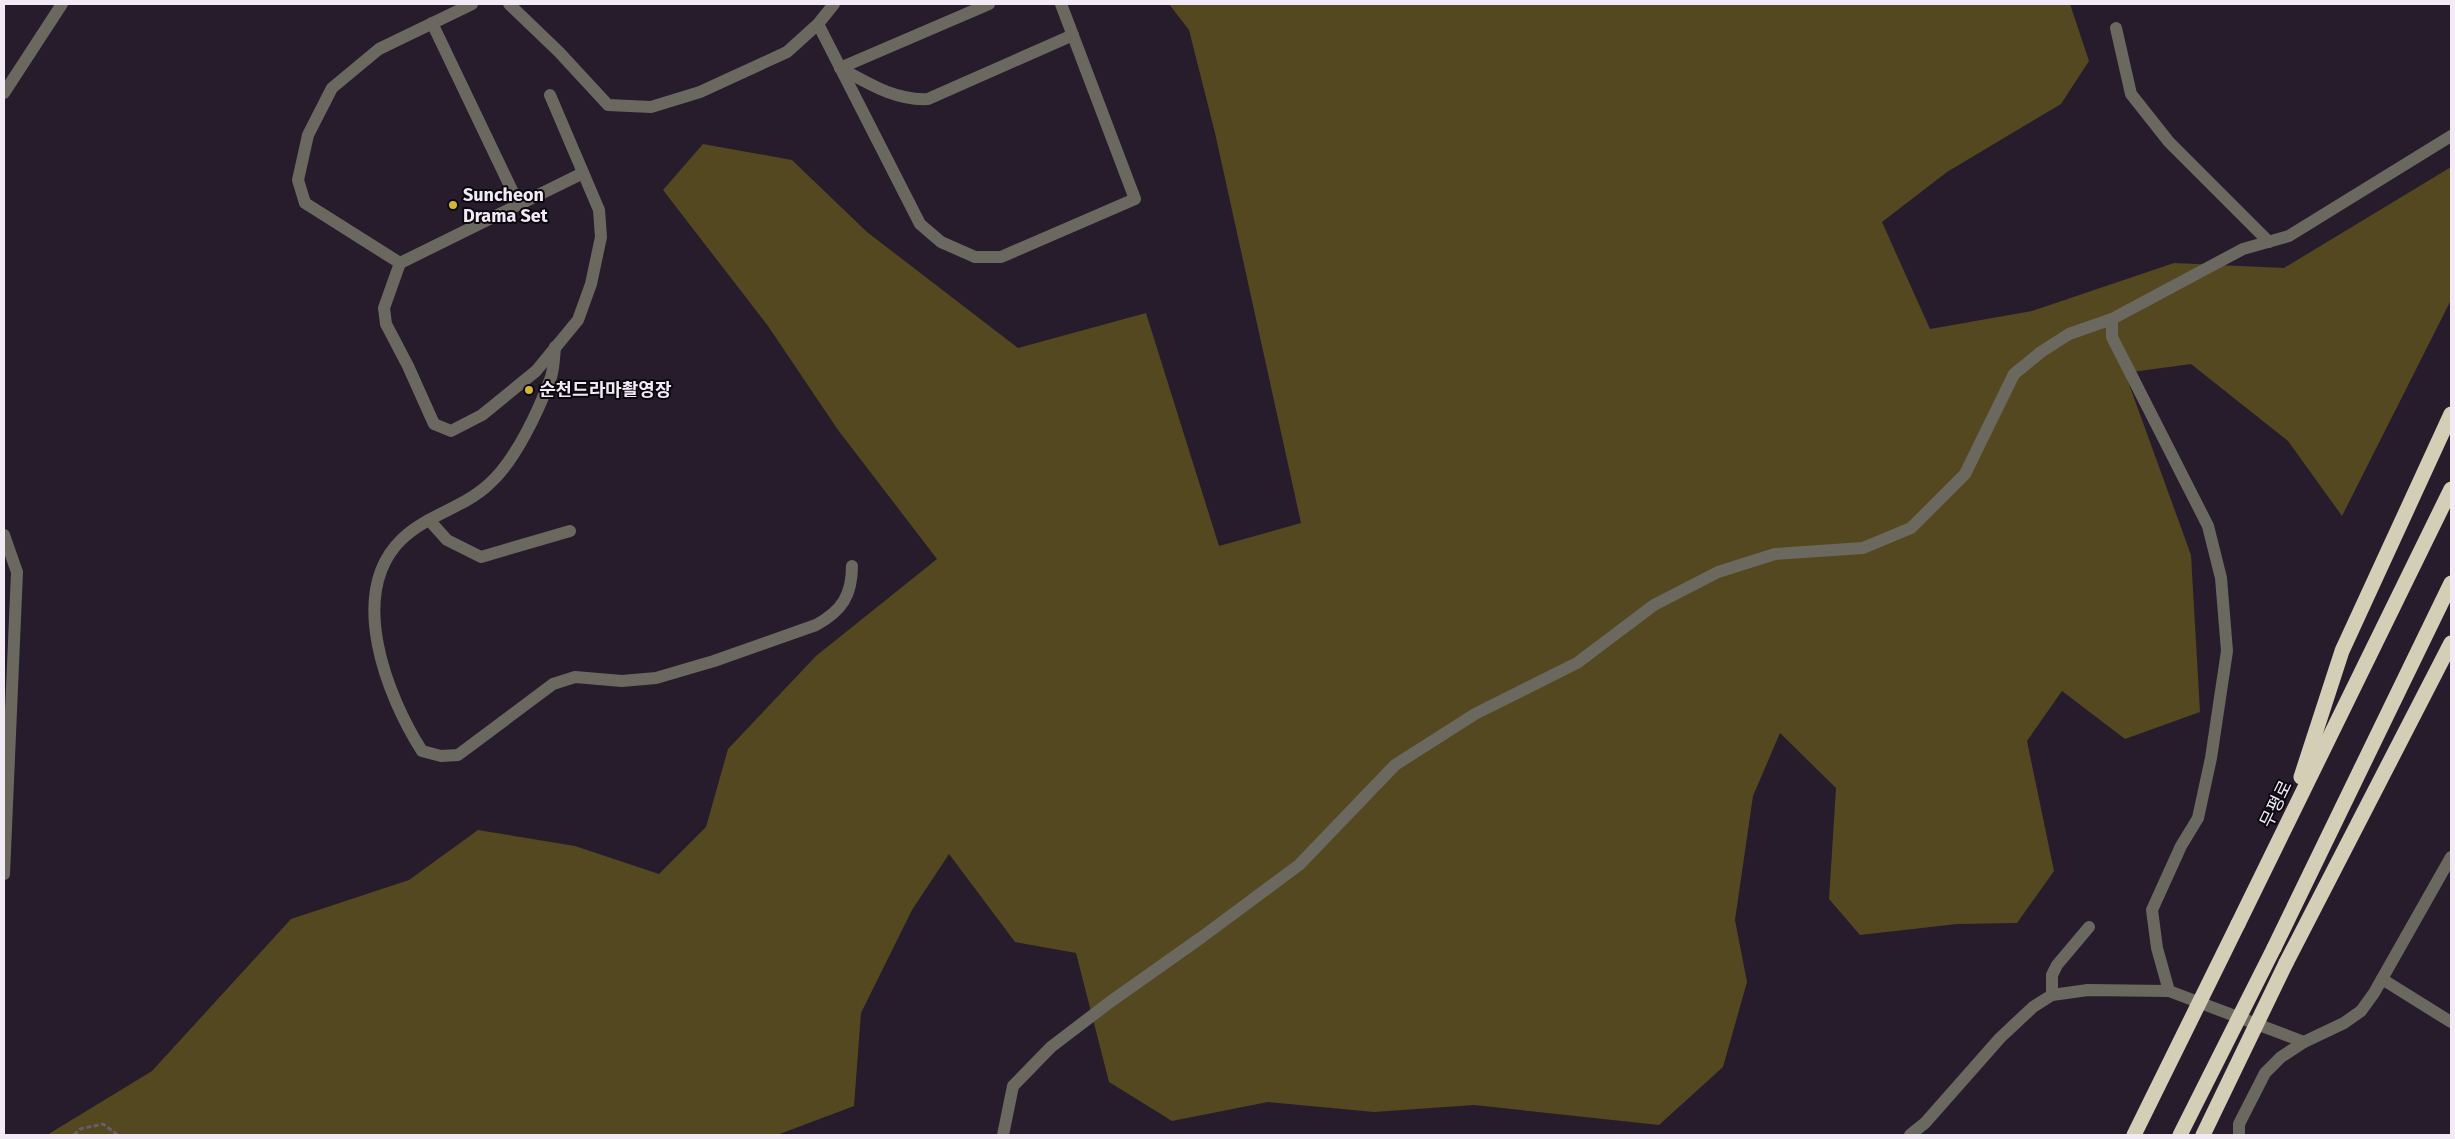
<svg xmlns="http://www.w3.org/2000/svg" width="2455" height="1139" viewBox="0 0 2455 1139" font-family="'Fira Sans','Noto Sans KR',sans-serif">
<rect width="100%" height="100%" fill="#261c2c"/>
<polygon fill="#53481f" points="1169,4 2070,4 2089,61 2061,104 1947,172 1882,222 1930,329 2032,311 2174,263 2284,268 2451,167 2451,300 2342,516 2288,441 2191,364 2125,373 2191,555 2200,712 2125,739 2062,691 2027,741 2054,871 2017,923 1957,924 1860,935 1829,899 1836,788 1780,733 1753,796 1735,920 1747,982 1723,1067 1659,1125 1474,1105 1374,1112 1268,1102 1172,1121 1109,1082 1076,953 1015,942 949,854 912,910 861,1013 854,1106 777,1135 47,1135 152,1071 291,919 409,880 478,830 575,846 659,874 706,827 728,749 816,656 937,559 838,430 768,326 663,190 703,144 792,160 867,232 1018,348 1146,313 1219,546 1301,523 1215,133 1189,30"/>
<g fill="none" stroke-linecap="round" stroke-linejoin="round">
<polyline stroke="#675e6c" stroke-width="3" stroke-dasharray="5 2.5" stroke-linecap="butt" points="74,1135 80,1129 103,1124 118,1135"/>
<g stroke="#6b685f" stroke-width="12">
<polyline points="472,4 379,49 332,88 308,135 298,180 305,203 400,263 384,308 386,324 408,366 434,424 451,431 482,415 536,371 578,320 591,284 601,237 599,210 550,95"/>
<polyline points="509,4 559,52 608,105 651,107 700,92 787,52 818,24 834,4"/>
<polyline points="432,23 519,205"/>
<polyline points="818,24 920,224 941,242 975,257 1001,257 1135,199 1061,4"/>
<polyline points="2116,28 2131,94 2169,142 2269,242"/>
<path d="M840 68C868 83 895 101 928 99L1073 35"/>
<polyline points="840,68 989,4"/>
<polyline points="4,93 62,4"/>
<polyline points="400,263 583,173"/>
<path d="M555 347C554 357 554 368 551 377 539 410 515 462 488 485 463 508 427 515 402 539 346 593 387 696 422 751L441 756 458 755 553 684 575 677 622 681 656 678 714 661 816 625C842 611 852 595 852 566"/>
<polyline points="429,520 447,540 481,557 570,531"/>
<polyline points="4,535 17,572 4,874"/>
<polyline points="2382,979 2451,1022"/>
<polyline points="2169,991 2157,948 2152,910 2181,846 2198,818 2211,758 2227,651 2221,578 2208,526 2112,337 2112,319 2243,249 2289,236 2451,136"/>
<polyline points="2052,995 2052,975 2057,965 2089,927"/>
<polyline points="1003,1135 1013,1086 1051,1047 1110,1002 1202,937 1299,865 1395,765 1475,714 1577,663 1654,605 1718,572 1775,554 1863,548 1911,528 1965,474 2014,374 2041,352 2069,334 2112,319"/>
<polyline points="1910,1135 1925,1123 2000,1038 2033,1007 2052,995 2088,990 2169,991 2304,1042"/>
<polyline points="2239,1135 2239,1124 2265,1073 2281,1057 2304,1042 2344,1023 2361,1011 2374,993 2451,857"/>
</g>
<g stroke="#d5ceb6" stroke-width="15">
<polyline points="2301,777 2342,651 2451,414"/>
<polyline points="2238,924 2451,489"/>
<polyline points="2274,948 2451,583"/>
<polyline points="2286,963 2451,643"/>
</g>
<g stroke="#d5ceb6" stroke-width="15">
<polyline points="2134,1135 2238,924"/>
<polyline points="2180,1135 2274,948"/>
<polyline points="2203,1135 2286,963"/>
</g>
</g>
<g fill="#d5b535" stroke="#0c080f" stroke-width="2">
<circle cx="453" cy="205" r="5"/>
<circle cx="529" cy="390" r="5"/>
</g>
<g text-anchor="middle" dominant-baseline="central" stroke-width="4" stroke-linejoin="round" paint-order="stroke">
<g font-size="18" font-weight="bold" fill="#f2ebf6" stroke="#0c080f" text-anchor="start">
<text x="463" y="195">Suncheon<tspan x="463" dy="21">Drama Set</tspan></text>
<text x="539" y="390">순천드라마촬영장</text>
</g>
<g font-size="18" fill="#f2ebf6" stroke="#0c080f">
<text transform="translate(2276 804) rotate(-64)">무평로</text>
</g>
</g>
<rect width="2455" height="1139" fill="none" stroke="#f2ebf6" stroke-width="10"/>
</svg>
